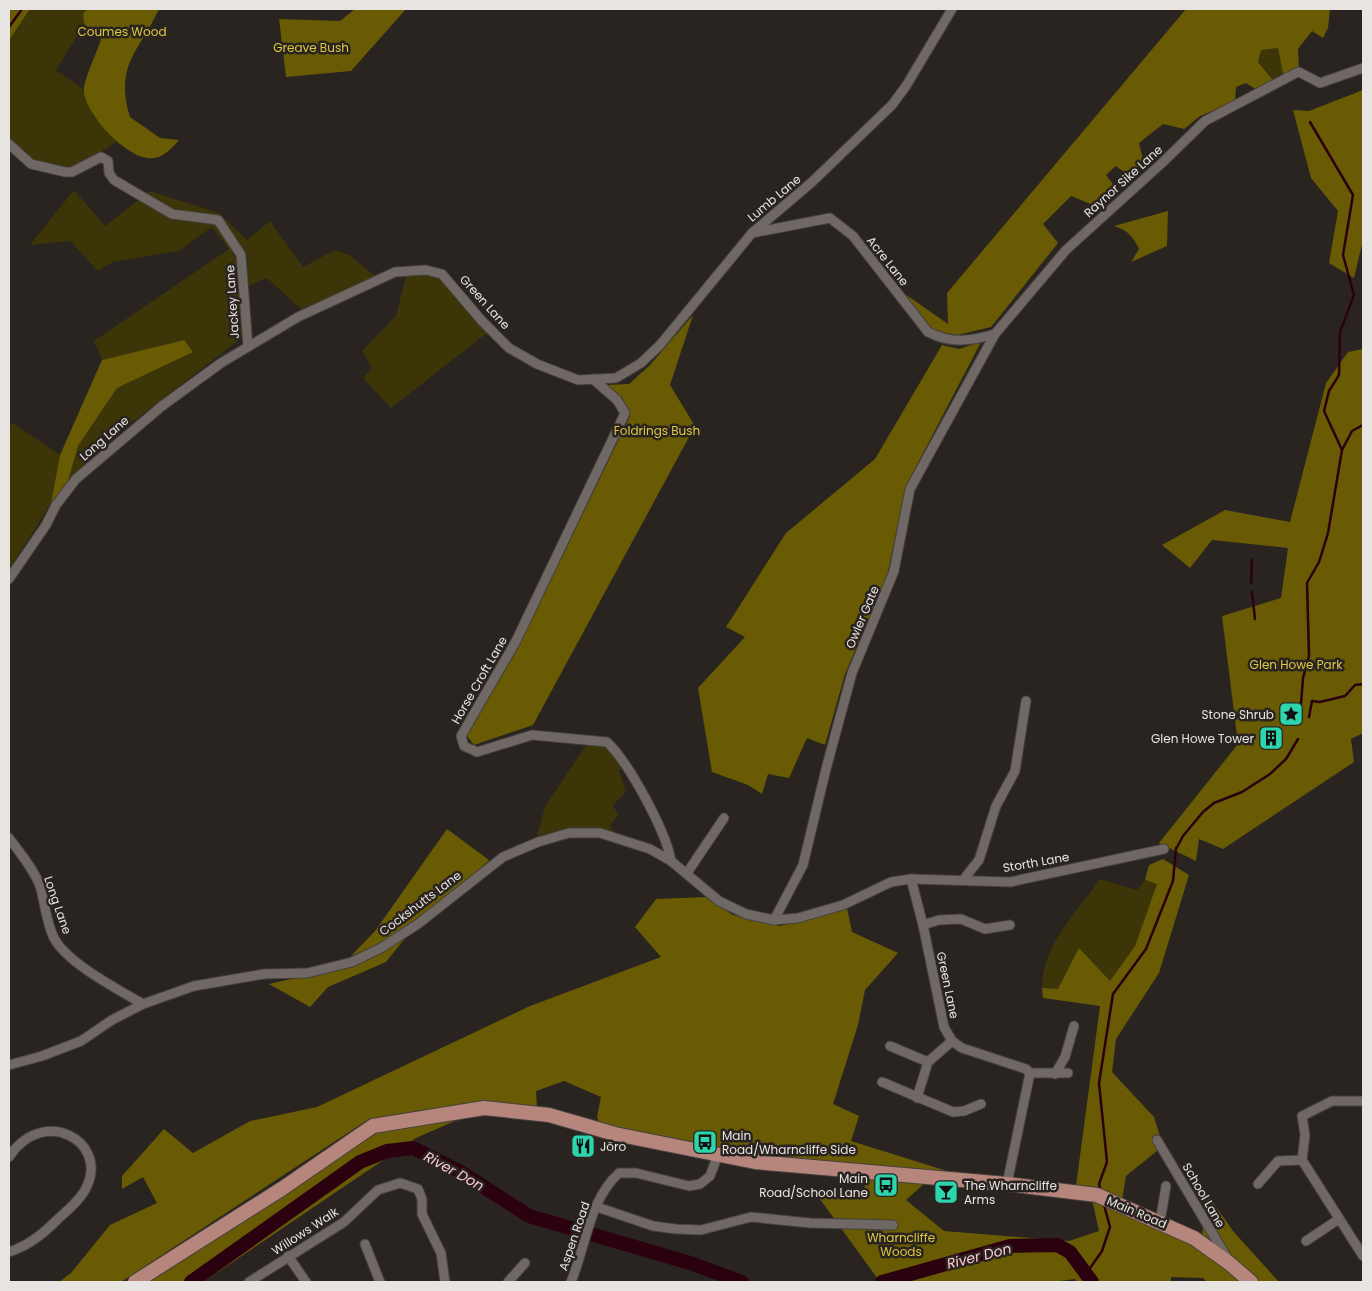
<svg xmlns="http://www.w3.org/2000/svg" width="1372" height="1291" viewBox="0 0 1372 1291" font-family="Poppins,sans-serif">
<rect width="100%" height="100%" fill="#292420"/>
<g fill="#3c3507">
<polygon points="30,9 87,9 83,14 84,24 56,70 84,90 93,116 118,141 72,170 32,162 9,141 9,40"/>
<polygon points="1278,48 1283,74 1275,83 1258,62 1261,50"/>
<polygon points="74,190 105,226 150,191 219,213 247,240 270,221 303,267 335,250 349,255 376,277 301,309 267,278 249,286 247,254 239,247 232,253 237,260 244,336 109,440 68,481 78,446 117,388 193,352 183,340 102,360 94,341 229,249 212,227 179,251 113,262 98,271 70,241 30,245"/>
<polygon points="422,274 442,279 487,333 391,408 363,378 372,368 362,351 396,316 406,276"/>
<polygon points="13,423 60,455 51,503 9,570 9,426"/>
<path d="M589 741 605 744 622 768 619 771 626 792 613 805 618 815 610 825 614 834C581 824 569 828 537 836L545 807Z"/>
<path d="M1100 879 1137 890 1145 880 1157 884 1135 946 1110 982 1058 989 1042 988C1042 945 1077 912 1100 879Z"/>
</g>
<g fill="#685b03">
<polygon points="9,9 30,9 9,40"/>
<path d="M87 9H159C138 54 115 63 130 117L160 138 179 140C170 150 162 160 147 158 124 155 84 113 84 90 83 81 98 50 101 39L84 24 83 14Z"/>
<polygon points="355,9 406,9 351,71 286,77 279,19 340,21"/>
<polygon points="1186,9 1330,9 1328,28 1323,38 1312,31 1298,49 1299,69 1283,74 1278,48 1261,50 1258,62 1275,83 1260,92 1246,83 1236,87 1235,102 1200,116 1184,129 1163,124 1139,143 1144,163 1129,176 1116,166 1106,175 1115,187 1093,205 1071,196 1043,224 1058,243 991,327 958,335 933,331 905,294 948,324 947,293"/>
<polygon points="1363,90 1363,240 1354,278 1329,263 1338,211 1311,178 1293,110 1309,111"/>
<path d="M1168 211 1167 246 1131 262 1139 249C1134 237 1127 230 1114 226Z"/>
<polygon points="693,315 670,385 695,426 533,725 474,745 467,736 518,648 630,416 622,397 607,385 629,384 650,365"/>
<polygon points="184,340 193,352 117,388 78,446 68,481 51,503 60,455 102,360"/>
<polygon points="981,342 906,486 887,576 845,674 825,745 807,738 789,778 768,774 762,794 748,785 712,772 698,688 745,637 726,627 786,533 875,459 942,345 959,349"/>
<polygon points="1363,349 1363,733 1351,739 1354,762 1223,849 1199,839 1196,861 1159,843 1238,744 1222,616 1281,598 1288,548 1212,540 1190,568 1162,545 1225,510 1290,522 1326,383 1348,352"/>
<path d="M447 829 489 860C479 871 468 878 457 888 423 917 393 941 351 956L375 931Z"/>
<polygon points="1163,859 1189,875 1159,973 1116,1039 1112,1072 1154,1117 1163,1146 1126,1176 1122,1201 1076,1186 1100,1006 1043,998 1042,988 1058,989 1079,948 1110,981 1135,946 1157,884 1145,880 1149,865"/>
<polygon points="706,897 733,915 780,926 847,908 852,932 898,953 865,990 858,1025 833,1104 859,1116 851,1141 963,1176 754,1157 601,1128 597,1117 601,1097 564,1081 536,1091 537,1110 481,1104 369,1119 121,1282 59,1282 71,1273 110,1225 157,1203 143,1177 122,1189 122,1176 164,1129 193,1153 250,1121 317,1107 530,1006 661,957 635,927 656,899"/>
<path d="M406 937 386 962 328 987 310 1007 269 984C316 974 364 961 406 937Z"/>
<polygon points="473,1113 416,1138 203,1282 147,1282 376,1133"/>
<polygon points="866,1176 925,1183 906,1200 944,1231 1069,1241 1099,1231 1092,1199 1183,1236 1245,1282 1207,1282 1203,1278 1171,1277 1171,1282 1077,1282 1075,1279 1053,1282 880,1282 817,1195 863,1197"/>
<polygon points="1206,1192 1233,1231 1279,1282 1259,1282 1240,1263 1202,1238"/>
</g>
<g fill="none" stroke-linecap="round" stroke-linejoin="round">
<g stroke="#2b010f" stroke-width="2.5">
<polyline points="9,27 22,9"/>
<polyline points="1310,122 1353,195 1343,255 1354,295 1340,332 1339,375 1329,391 1324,411 1342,450"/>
<polyline points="1251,583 1252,560"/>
<polyline points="1252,592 1255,619"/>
<polyline points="1301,704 1303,678 1309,656 1307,583 1319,562 1328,533 1342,450 1352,431 1363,425"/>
<polyline points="1309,717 1312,701 1320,702 1345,696 1355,685 1363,684"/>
<polyline points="1176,849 1183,836 1203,812 1214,803 1242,792 1270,774 1286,759 1298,739"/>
<polyline points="1101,1192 1099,1184 1107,1162 1099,1083 1113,994 1146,949 1173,881 1176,848"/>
<polyline points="1086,1274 1102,1251 1110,1227 1104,1205"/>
</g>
<g stroke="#2b010f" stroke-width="14">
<polyline points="191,1282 360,1162 387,1151 413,1148 459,1171 529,1216 690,1263 742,1282"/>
<polyline points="882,1282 1010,1246 1057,1245 1070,1252 1092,1282"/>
</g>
<g stroke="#45413e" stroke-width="11">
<g id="street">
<polyline points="9,144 31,164 65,172 72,172 101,157 108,161 109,173 114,180 172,214 218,220 241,255 248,347"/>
<path d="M752 233 830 218 853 236 928 332C951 344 971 341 995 334"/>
<path d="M593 379 617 400 625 413 516 641 461 736 464 746 477 752 532 735 607 742C629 763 666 831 671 861"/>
<polyline points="9,579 46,525 56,505 76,479 162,406 221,363 298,317 395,272 426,270 442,274 482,321 509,348 537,364 578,380 616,378 641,363 660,345 752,233 812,182 892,105 906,86 952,9"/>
<path d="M9 838C20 853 33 868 40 886 45 903 46 922 54 938 67 963 119 990 143 1004"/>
<polyline points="687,873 724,818"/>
<polyline points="911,879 1010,882 1164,849"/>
<polyline points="963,880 979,860 996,806 1015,771 1026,701"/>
<polyline points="774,920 803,865 826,769 852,673 894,571 910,489 995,334 1066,250 1162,163 1205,121 1296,73 1299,72 1320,83 1363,68"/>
<polyline points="923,925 939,920 961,919 985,929 1010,925"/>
<polyline points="890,1046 928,1062"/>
<polyline points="9,1065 42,1056 81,1041 112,1020 143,1004 194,986 264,974 307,973 352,962 381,948 418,924 503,857 538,842 569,833 600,833 650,849 671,861 719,901 746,914 774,920 798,918 843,905 891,882 911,879 923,925 944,1027 952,1041 962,1048 1026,1069 1030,1073 1007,1184"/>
<polyline points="1030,1073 1068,1073"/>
<polyline points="1055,1074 1065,1057 1074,1026"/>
<polyline points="882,1082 953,1112 964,1111 981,1104"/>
<polyline points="917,1098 928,1062 952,1041"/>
<polyline points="1363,1101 1332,1101 1302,1116 1305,1135 1302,1160 1363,1256"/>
<polyline points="1157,1140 1227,1258"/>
<path d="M9 1157C43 1105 108 1141 87 1186 82 1198 69 1209 59 1218 44 1233 30 1245 9 1252"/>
<polyline points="1258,1184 1278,1161 1302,1160"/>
<polyline points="597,1207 653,1226 676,1229 701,1230 751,1217 810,1223 893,1225"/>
<polyline points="1160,1222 1166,1186"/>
<polyline points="1306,1241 1339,1219"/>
<polyline points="365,1244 380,1282"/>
<polyline points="288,1256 306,1282"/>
<polyline points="249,1282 344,1222 378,1190 400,1183 418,1189 422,1199 422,1214 441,1253 445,1282"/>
<polyline points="508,1282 525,1263"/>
<path d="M571 1282C586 1246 589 1200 619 1173H636L689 1186 700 1184 710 1176 718 1155"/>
</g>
</g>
<g stroke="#45413e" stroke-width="16">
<polyline id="primary" points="135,1282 283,1188 373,1126 484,1108 549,1115 615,1134 755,1162 1007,1184 1097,1195 1194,1238 1229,1263 1251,1282"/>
</g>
<use href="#street" stroke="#6f6864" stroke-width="9"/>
<use href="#primary" stroke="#b6857c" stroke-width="14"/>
</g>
<defs>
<g id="sight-square" transform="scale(1.25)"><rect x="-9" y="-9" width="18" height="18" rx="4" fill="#2cd5ab" stroke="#292420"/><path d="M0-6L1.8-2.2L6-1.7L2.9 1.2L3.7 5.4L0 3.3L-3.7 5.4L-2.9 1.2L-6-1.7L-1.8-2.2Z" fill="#111"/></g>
<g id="building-square" transform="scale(1.25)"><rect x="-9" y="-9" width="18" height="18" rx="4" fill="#2cd5ab" stroke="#292420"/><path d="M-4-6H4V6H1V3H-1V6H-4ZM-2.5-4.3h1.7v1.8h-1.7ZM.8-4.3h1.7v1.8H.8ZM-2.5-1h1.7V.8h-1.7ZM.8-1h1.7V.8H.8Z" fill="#111"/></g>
<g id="bus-square" transform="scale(1.25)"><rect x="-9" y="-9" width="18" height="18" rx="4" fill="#2cd5ab" stroke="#292420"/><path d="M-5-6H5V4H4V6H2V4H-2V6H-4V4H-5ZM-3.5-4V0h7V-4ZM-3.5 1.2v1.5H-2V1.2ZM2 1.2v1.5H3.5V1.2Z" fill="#111"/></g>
<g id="restaurant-square" transform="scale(1.25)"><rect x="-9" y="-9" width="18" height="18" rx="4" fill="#2cd5ab" stroke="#292420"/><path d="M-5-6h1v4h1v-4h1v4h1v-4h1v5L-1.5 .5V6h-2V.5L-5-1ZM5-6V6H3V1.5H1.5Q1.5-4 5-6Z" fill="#111"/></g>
<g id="bar-square" transform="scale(1.25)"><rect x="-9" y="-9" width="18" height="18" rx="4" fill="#2cd5ab" stroke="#292420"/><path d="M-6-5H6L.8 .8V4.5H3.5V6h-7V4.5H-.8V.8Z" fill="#111"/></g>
</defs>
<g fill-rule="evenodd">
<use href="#sight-square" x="1291" y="714"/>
<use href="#building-square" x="1271" y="738"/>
<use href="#bus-square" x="705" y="1142"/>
<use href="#restaurant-square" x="583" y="1146"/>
<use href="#bus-square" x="886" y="1185"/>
<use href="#bar-square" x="946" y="1192"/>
</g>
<g text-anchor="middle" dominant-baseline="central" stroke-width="5" stroke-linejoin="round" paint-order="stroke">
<g font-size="12" fill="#ddc841" stroke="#292420">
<text x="122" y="31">Coumes Wood</text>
<text x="311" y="47">Greave Bush</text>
<text x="657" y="430">Foldrings Bush</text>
<text x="1296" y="664">Glen Howe Park</text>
<text x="901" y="1237">Wharncliffe<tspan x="901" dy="14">Woods</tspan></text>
</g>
<g font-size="12" fill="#e8e4e2" stroke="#292420">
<text transform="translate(1123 181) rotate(-42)">Raynor Sike Lane</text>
<text transform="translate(774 198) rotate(-40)">Lumb Lane</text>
<text transform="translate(888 261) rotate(52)">Acre Lane</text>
<text transform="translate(232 302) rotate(-94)">Jackey Lane</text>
<text transform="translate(485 302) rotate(48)">Green Lane</text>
<text transform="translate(104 438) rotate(-41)">Long Lane</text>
<text transform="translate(862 617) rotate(-67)">Owler Gate</text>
<text transform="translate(479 680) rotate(-60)">Horse Croft Lane</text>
<text transform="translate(1036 862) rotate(-10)">Storth Lane</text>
<text transform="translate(420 903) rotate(-37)">Cockshutts Lane</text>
<text transform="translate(58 905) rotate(71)">Long Lane</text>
<text transform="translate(948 985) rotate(78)">Green Lane</text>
<text transform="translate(1204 1195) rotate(60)">School Lane</text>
<text transform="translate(1137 1212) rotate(23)">Main Road</text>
<text transform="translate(305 1231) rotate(-33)">Willows Walk</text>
<text transform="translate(574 1236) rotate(-71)">Aspen Road</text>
</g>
<g font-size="12" fill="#e8e4e2" stroke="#292420" text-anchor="end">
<text x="1274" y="714">Stone Shrub</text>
<text x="1254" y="738">Glen Howe Tower</text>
<text x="722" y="1135" text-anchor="start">Main<tspan x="722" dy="14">Road/Wharncliffe Side</tspan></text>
<text x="600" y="1146" text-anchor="start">Jöro</text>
<text x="868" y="1178">Main<tspan x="868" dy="14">Road/School Lane</tspan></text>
<text x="964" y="1185" text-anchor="start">The Wharncliffe<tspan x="964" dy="14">Arms</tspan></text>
</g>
<g font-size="14" font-style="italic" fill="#fdc9d3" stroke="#292420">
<text transform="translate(454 1171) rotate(29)">River Don</text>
<text transform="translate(979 1256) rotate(-14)">River Don</text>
</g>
</g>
<rect width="1372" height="1291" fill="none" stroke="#e8e4e2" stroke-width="20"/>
</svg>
